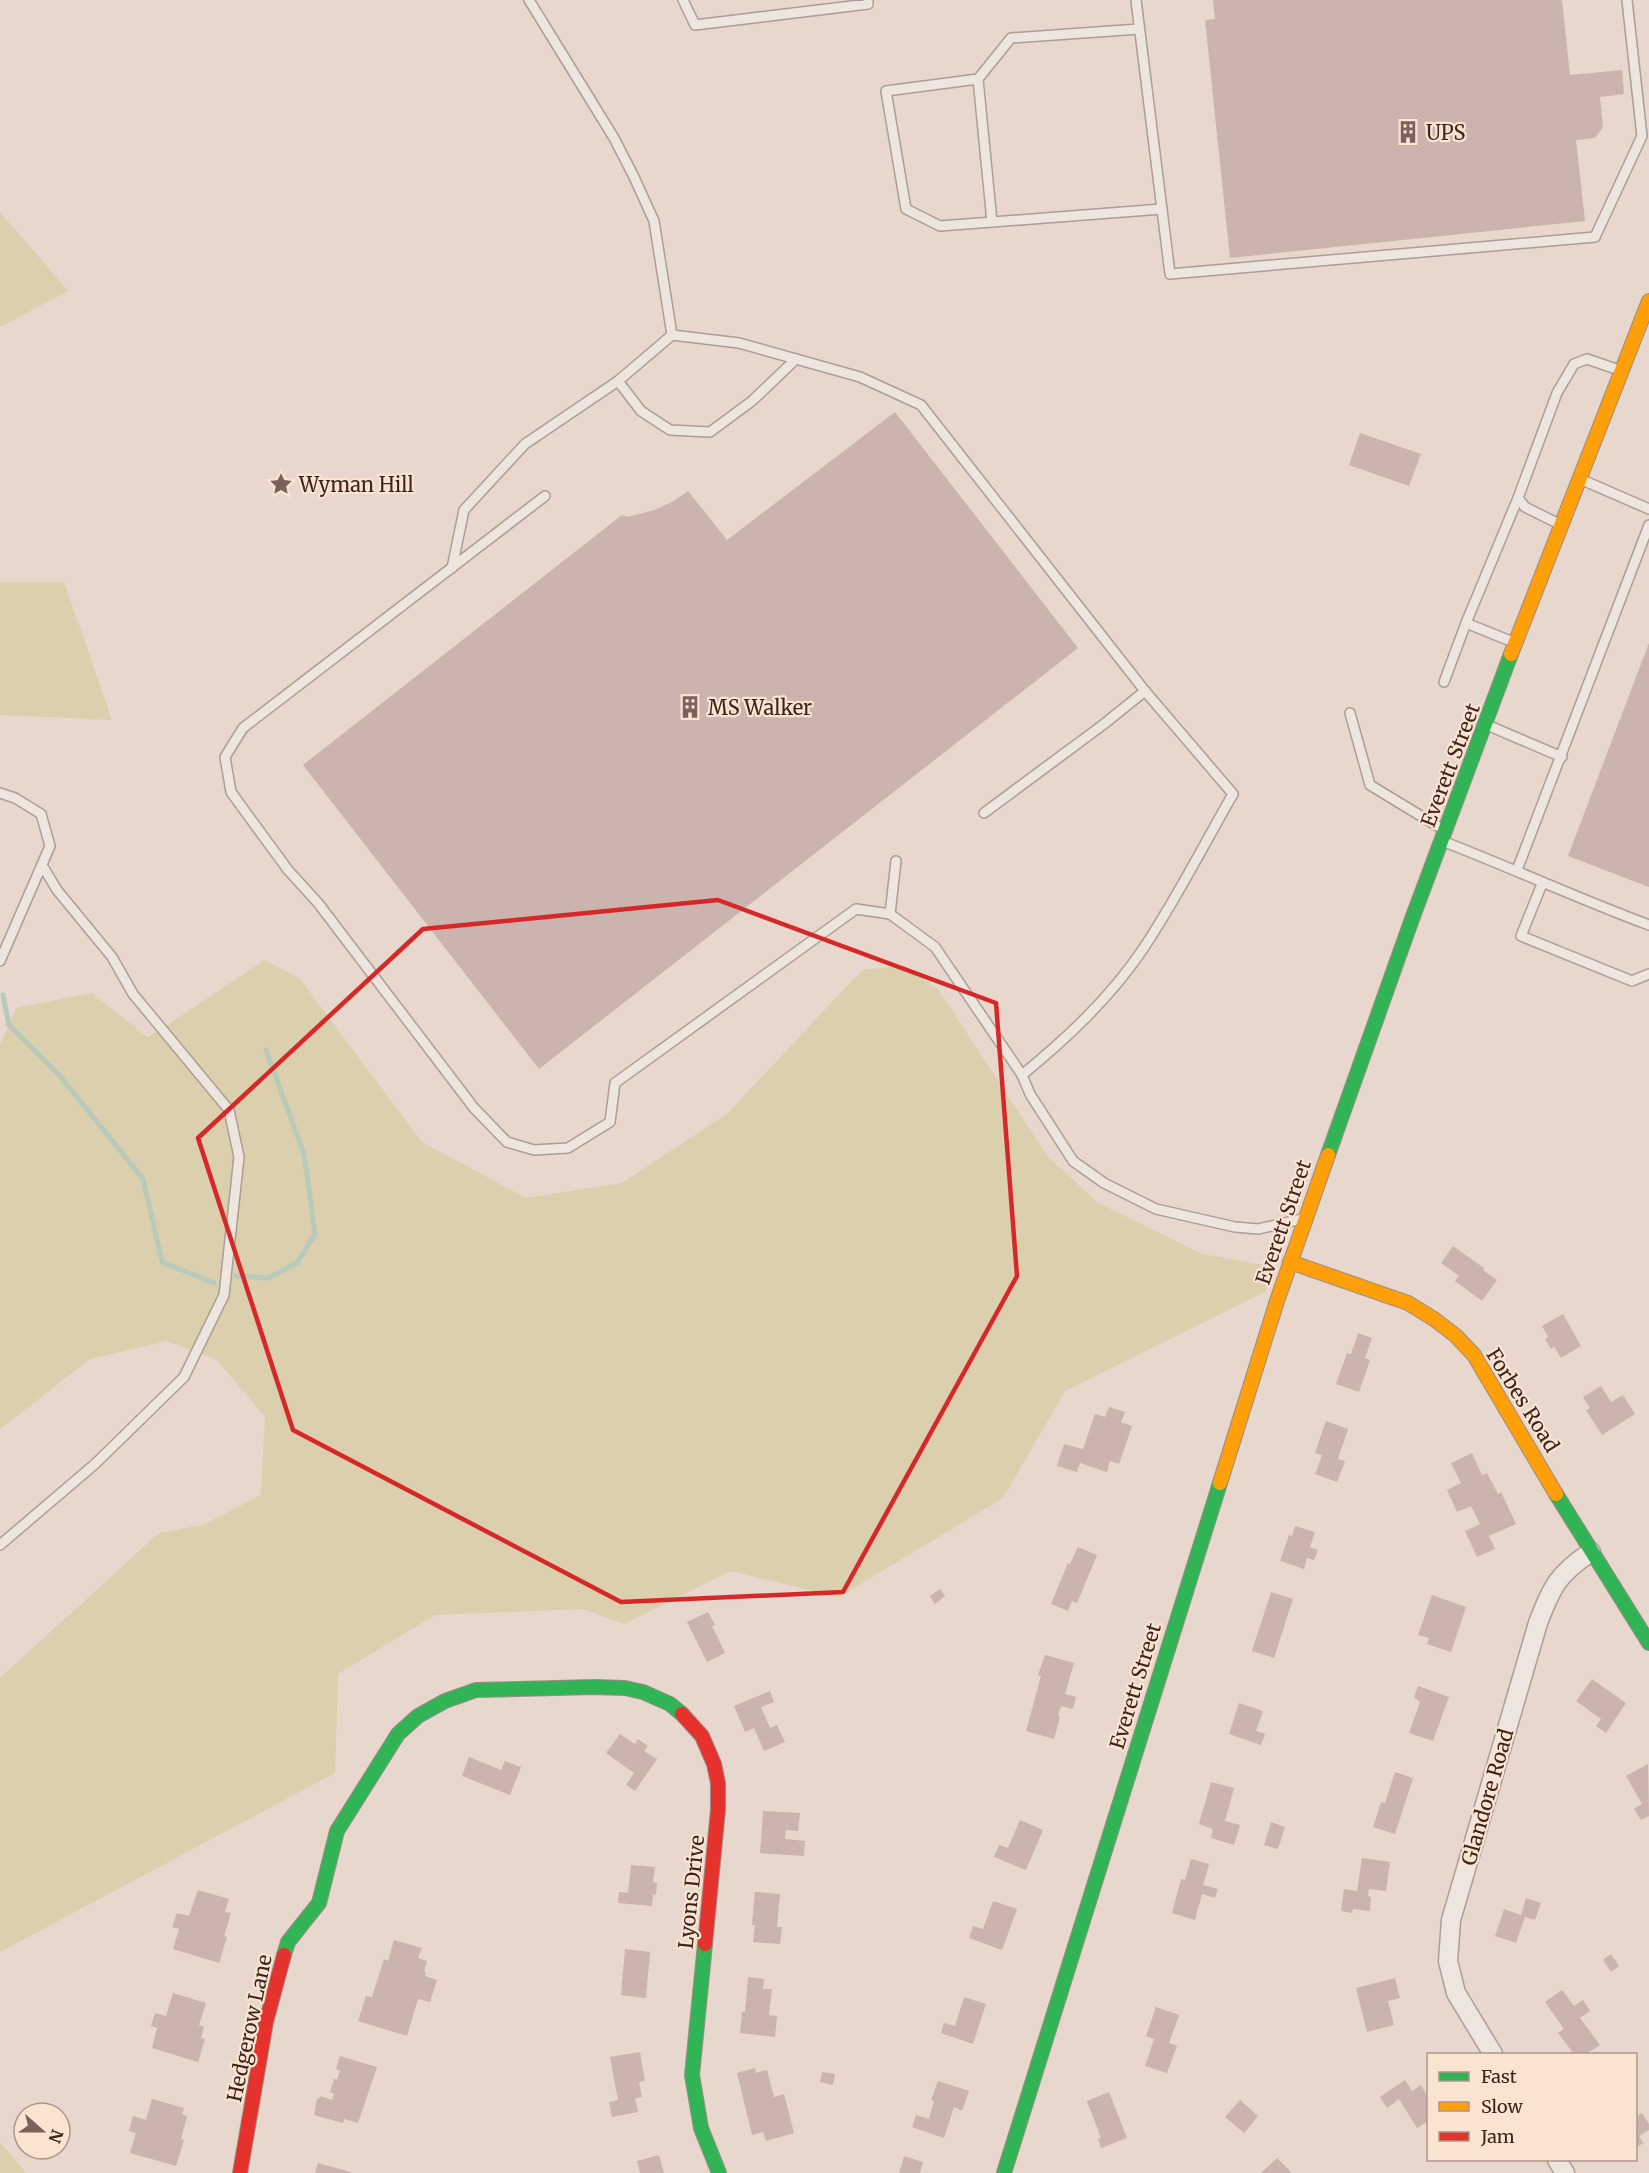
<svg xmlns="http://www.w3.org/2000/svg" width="1649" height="2173" viewBox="0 0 1649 2173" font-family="Merriweather,serif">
<rect width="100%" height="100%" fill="#e7d7cc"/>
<g fill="#dbcfad">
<polygon points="0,212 68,291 0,327"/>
<polygon points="0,582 64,582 112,720 0,715"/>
<path d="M265 960 300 979 422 1142 526 1198 622 1183 727 1114 862 970 903 966 938 989 1047 1156 1098 1203 1202 1254 1275 1267 1265 1292 1065 1391 1003 1498 839 1597 731 1571 624 1624 583 1609 435 1615 338 1674 335 1773 0 1952V1678L159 1533 203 1525 261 1495 265 1417 217 1360 167 1341 90 1359 0 1429V1045L16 1008 92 993 147 1037C188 1013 226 985 265 960Z"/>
<polygon points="0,2142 26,2173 0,2173"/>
</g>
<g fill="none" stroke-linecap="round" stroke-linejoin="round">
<g stroke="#b8caba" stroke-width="5">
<polyline points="3,995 9,1025 60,1076 143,1179 162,1262 214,1283"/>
<polyline points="235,1276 268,1278 297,1263 315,1234 304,1154 266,1050"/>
</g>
</g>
<g fill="#cbb4ad">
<polygon points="1213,0 1562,0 1570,75 1622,70 1624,94 1600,97 1603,127 1595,138 1576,140 1585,221 1230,258 1205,20 1215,19"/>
<polygon points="895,412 1078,648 539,1069 303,765 622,515 628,517 654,510 672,502 688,491 727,540"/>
<polygon points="1360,433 1421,454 1409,486 1349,465"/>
<polygon points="1649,643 1649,887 1568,856"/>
<polygon points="1453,1246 1484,1268 1483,1270 1497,1280 1482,1301 1455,1281 1459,1276 1441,1263"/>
<polygon points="1563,1314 1581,1346 1561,1358 1554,1346 1551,1349 1545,1339 1548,1337 1542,1326"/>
<polygon points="1358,1333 1372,1338 1365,1358 1370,1360 1359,1392 1336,1384 1347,1353 1351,1354"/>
<polygon points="1601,1386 1611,1402 1623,1395 1635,1414 1602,1435 1586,1410 1590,1408 1583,1397"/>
<polygon points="1109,1407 1125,1412 1121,1422 1132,1426 1119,1464 1110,1461 1107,1472 1080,1463 1077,1472 1057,1466 1064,1444 1083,1449 1095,1414 1105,1417"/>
<polygon points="1326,1421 1348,1429 1338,1459 1345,1461 1337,1482 1315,1474 1322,1455 1315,1453"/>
<polygon points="1472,1453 1482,1475 1487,1473 1498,1494 1501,1492 1516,1524 1489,1536 1495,1549 1477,1557 1465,1531 1480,1524 1471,1506 1457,1512 1447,1490 1461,1483 1451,1463"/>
<polygon points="1295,1526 1315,1532 1310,1547 1318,1550 1314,1560 1307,1558 1304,1569 1280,1561 1289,1535 1292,1536"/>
<polygon points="1078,1547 1097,1555 1077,1603 1072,1601 1068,1611 1051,1604 1068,1563 1070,1564"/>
<polygon points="940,1589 945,1596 935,1604 930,1596"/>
<polygon points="1271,1592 1293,1599 1274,1658 1252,1651"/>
<polygon points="1432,1595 1466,1607 1451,1652 1427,1644 1429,1638 1418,1635"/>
<polygon points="708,1612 715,1625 712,1626 725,1653 707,1662 687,1622"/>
<polygon points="1045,1655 1074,1663 1065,1694 1076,1697 1073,1709 1061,1706 1058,1716 1060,1717 1054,1739 1026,1731 1041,1676 1038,1675"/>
<polygon points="1592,1679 1626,1703 1606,1733 1596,1726 1601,1719 1576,1701"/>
<polygon points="1418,1686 1449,1697 1433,1741 1409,1733 1420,1702 1414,1697"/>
<polygon points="770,1691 774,1702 761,1707 770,1728 777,1725 785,1742 764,1751 754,1728 745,1732 734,1706"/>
<polygon points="1239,1703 1263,1711 1256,1731 1265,1734 1261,1745 1229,1734"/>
<polygon points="620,1734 635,1744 638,1739 648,1746 644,1751 657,1759 635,1791 626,1785 634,1773 606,1753"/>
<polygon points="469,1757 501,1770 505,1761 521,1767 510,1795 462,1776"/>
<polygon points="1648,1764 1649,1816 1641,1820 1634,1809 1642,1804 1626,1776"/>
<polygon points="1395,1772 1413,1778 1395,1834 1373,1827 1381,1802 1385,1803"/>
<polygon points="1211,1782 1234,1788 1225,1821 1240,1825 1234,1845 1211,1838 1213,1829 1199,1824"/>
<polygon points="763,1811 800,1813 798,1831 786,1830 785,1839 805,1841 804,1856 760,1853"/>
<polygon points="1020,1820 1043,1830 1026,1870 994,1857 999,1845 1008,1848"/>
<polygon points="1271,1822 1285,1827 1278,1849 1264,1845"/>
<polygon points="1362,1858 1390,1862 1386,1891 1369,1889 1368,1896 1371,1897 1370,1911 1353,1909 1352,1913 1341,1911 1344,1889 1357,1891"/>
<polygon points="1191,1859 1209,1864 1203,1885 1218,1889 1215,1898 1202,1894 1195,1920 1172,1913 1181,1879 1185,1880"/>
<polygon points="631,1865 655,1867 653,1882 657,1883 656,1895 653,1894 652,1906 618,1903 619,1892 628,1893"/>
<polygon points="198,1890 229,1899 225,1912 231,1913 224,1936 227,1937 219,1963 173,1949 179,1929 172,1927 177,1913 189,1916"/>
<polygon points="755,1892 780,1894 777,1927 782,1927 780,1944 753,1942 755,1925 752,1925"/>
<polygon points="1526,1898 1541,1903 1535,1920 1525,1917 1516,1943 1495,1936 1504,1909 1521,1915"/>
<polygon points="993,1901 1017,1909 1002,1950 969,1938 973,1926 983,1929"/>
<polygon points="394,1940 422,1948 418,1958 427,1961 424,1971 426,1972 425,1976 437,1980 430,2002 418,1999 407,2036 358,2021 366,1996 372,1997 384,1959 388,1961"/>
<polygon points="625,1949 650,1952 646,1998 621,1995"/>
<polygon points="1611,1954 1619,1966 1611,1972 1603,1960"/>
<polygon points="748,1977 764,1979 763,1989 772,1989 769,2015 777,2016 775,2037 740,2033 742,2012 745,2012"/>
<polygon points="1395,1978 1400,1998 1388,2001 1394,2025 1367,2032 1356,1988"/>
<polygon points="1562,1990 1574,2006 1583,2000 1590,2011 1580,2018 1600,2045 1586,2054 1574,2054 1558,2033 1564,2029 1545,2002"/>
<polygon points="173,1993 206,2003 199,2025 204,2027 201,2038 205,2039 198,2062 152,2048 157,2028 151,2026 155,2013 166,2016"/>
<polygon points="964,1997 986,2004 973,2044 941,2033 944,2023 955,2026"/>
<polygon points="1156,2007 1179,2015 1169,2043 1177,2046 1167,2073 1145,2066 1154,2039 1146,2036"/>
<polygon points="640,2052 645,2081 639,2082 642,2097 635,2098 638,2112 612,2117 609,2102 618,2100 610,2057"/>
<polygon points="340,2056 377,2067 358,2123 344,2119 343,2123 314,2115 317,2098 319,2099 320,2096 332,2100 334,2094 330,2092 334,2079 337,2080 340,2071 336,2069"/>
<polygon points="755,2068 756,2073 767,2070 774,2097 784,2094 794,2133 766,2141 763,2132 752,2135 737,2073"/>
<polygon points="822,2072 835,2074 833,2085 820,2082"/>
<polygon points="1405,2080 1412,2091 1421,2085 1428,2097 1428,2121 1417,2128 1399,2099 1387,2108 1380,2097"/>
<polygon points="938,2081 969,2091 962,2111 954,2107 944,2138 912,2127 916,2115 929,2119 934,2101 931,2100"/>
<polygon points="1109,2092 1127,2138 1101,2148 1098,2139 1101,2138 1087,2101"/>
<polygon points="152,2099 184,2108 182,2114 187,2116 181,2139 184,2140 176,2166 130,2153 136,2133 129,2131 133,2116 146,2120"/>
<polygon points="1240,2100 1258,2116 1244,2133 1225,2117"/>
<polygon points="1642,2113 1649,2124 1649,2130 1639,2136 1643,2143 1636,2148 1636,2117"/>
<polygon points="659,2155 664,2173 640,2173 637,2161"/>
<polygon points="904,2156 923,2162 920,2173 899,2173"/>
<polygon points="1277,2158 1292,2173 1261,2173"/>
<polygon points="318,2163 351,2172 351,2173 315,2173"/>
</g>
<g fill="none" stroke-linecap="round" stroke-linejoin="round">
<g stroke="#ac9d95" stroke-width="12">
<g id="lane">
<polyline points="529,0 614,138 634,177 654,221 672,335 739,343 860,377 921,405 1145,691 1104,724 984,813"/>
<polyline points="683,0 695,25 868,4 868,0"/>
<polyline points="1136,0 1170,274 1595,237 1642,136 1627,0"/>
<polyline points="1139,29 1011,38 978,79 886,91 906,209 940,226 1162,209"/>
<polyline points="978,79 992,222"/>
<polyline points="618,381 641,411 670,430 710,432 752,401 796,359"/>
<polyline points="1580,479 1649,509"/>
<polyline points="545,496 243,728 225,757 231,792 255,825 288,870 318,903 474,1108 507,1142 534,1150 568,1148 610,1122 615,1083 856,909 890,914"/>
<polyline points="1559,524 1525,507 1518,498 1557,393 1574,364 1587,359 1619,370"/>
<polyline points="452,568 464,510 525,444 618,381 672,335"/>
<polyline points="1513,642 1466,623 1518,498"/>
<polyline points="1444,682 1466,623"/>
<polyline points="1350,713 1370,785 1444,830"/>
<polyline points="1487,725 1562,757"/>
<polyline points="0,793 15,798 41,814 50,846 0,961"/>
<path d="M1442 841C1512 868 1579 899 1649 925"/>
<polyline points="896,861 890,914 935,947 1022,1075 1030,1094 1073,1161 1104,1183 1156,1209 1235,1227 1258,1229 1302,1219"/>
<polyline points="1517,870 1649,525"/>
<polyline points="1542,884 1521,936 1632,981 1649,974"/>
<path d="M1022 1075C1067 1038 1110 998 1143 949 1176 900 1203 846 1233 794L1145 691"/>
<polyline points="0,1545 95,1464 184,1377 224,1295 239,1157 229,1110 133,994 112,957 57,890 42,865"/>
</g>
</g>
<g stroke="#ac9d95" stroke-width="21">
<g id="street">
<path d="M1493 2054 1456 1993 1448 1961 1451 1920 1538 1623C1552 1586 1558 1574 1591 1552"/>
<polyline points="1557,2160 1565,2173"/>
</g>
</g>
<g stroke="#9b8c85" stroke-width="16">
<g id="fast">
<polyline points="1328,1155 1412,919 1511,654"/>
<polyline points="1556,1494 1649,1643"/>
<polyline points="705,1944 692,2075 701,2128 719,2173"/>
<polyline points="284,1955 288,1942 319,1903 337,1831 398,1734 418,1716 445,1701 476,1690 594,1687 625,1688 643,1692 670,1704 682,1714"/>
<polyline points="1004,2173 1220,1483"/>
</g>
</g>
<g stroke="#9b8c85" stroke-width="16">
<g id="slow">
<polyline points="1511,654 1649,301"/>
<polyline points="1290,1262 1408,1303 1434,1319 1456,1336 1474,1355 1556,1494"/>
<polyline points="1220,1483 1277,1301 1328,1155"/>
</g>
</g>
<g stroke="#9b8c85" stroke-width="16">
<g id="jam">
<polyline points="682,1714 702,1736 714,1764 718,1783 718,1810 705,1944"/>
<polyline points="240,2173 266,2022 284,1955"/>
</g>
</g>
<use href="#lane" stroke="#eee5df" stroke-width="9"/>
<use href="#street" stroke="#eee5df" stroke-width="18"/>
<use href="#fast" stroke="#30b455" stroke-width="14"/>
<use href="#slow" stroke="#ff9f0a" stroke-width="14"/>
<use href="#jam" stroke="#e5322d" stroke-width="14"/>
</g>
<path fill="none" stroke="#d62828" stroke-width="4.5" stroke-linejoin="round" d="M718 900 996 1003 1017 1276 843 1592 621 1602 293 1430 198 1138 423 929Z"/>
<defs>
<g id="building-bare" transform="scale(1.8)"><path d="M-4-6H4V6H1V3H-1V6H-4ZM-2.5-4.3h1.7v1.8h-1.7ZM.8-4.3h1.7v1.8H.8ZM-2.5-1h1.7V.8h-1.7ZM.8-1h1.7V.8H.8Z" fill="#78625a" stroke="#f9e3d1" stroke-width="2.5" paint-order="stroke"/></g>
<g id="sight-bare" transform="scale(1.8)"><path d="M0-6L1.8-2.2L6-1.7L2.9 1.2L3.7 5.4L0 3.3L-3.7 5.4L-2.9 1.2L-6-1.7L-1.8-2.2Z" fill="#78625a" stroke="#f9e3d1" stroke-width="2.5" paint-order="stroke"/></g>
</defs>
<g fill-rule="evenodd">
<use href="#building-bare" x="1408" y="132"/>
<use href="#sight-bare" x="281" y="484"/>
<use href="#building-bare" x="690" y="707"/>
</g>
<g text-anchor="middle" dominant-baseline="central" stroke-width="4.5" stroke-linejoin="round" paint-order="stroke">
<g font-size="20" fill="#3c231c" stroke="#f9e3d1" text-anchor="start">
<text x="1426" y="132">UPS</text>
<text x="299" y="484">Wyman Hill</text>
<text x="708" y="707">MS Walker</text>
</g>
<g font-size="20" fill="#3c231c" stroke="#f9e3d1">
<text transform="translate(1450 765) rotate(-69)">Everett Street</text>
<text transform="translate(1283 1222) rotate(-71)">Everett Street</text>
<text transform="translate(1523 1400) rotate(58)">Forbes Road</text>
<text transform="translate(1135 1686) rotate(-73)">Everett Street</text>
<text transform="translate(1487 1797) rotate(-74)">Glandore Road</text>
<text transform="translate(691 1892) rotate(-84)">Lyons Drive</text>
<text transform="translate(249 2028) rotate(-78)">Hedgerow Lane</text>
</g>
</g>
<rect x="1427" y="2053" width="210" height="108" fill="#f9e3d1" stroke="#ad9689" stroke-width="1.5"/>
<rect x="1439" y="2072" width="30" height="9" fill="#30b455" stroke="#ad9689" stroke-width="1.5"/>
<text x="1481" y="2083" font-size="18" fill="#3c231c">Fast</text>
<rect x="1439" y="2102" width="30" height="9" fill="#ff9f0a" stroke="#ad9689" stroke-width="1.5"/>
<text x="1481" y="2113" font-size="18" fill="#3c231c">Slow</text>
<rect x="1439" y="2132" width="30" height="9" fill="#e5322d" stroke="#ad9689" stroke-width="1.5"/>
<text x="1481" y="2143" font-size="18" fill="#3c231c">Jam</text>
<g transform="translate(42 2131) rotate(111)"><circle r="28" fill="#f9e3d1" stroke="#ad9689" stroke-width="1.5"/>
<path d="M0-4.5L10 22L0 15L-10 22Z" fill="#78625a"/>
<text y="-9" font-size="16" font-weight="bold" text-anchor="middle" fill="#3c231c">N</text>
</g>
</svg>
